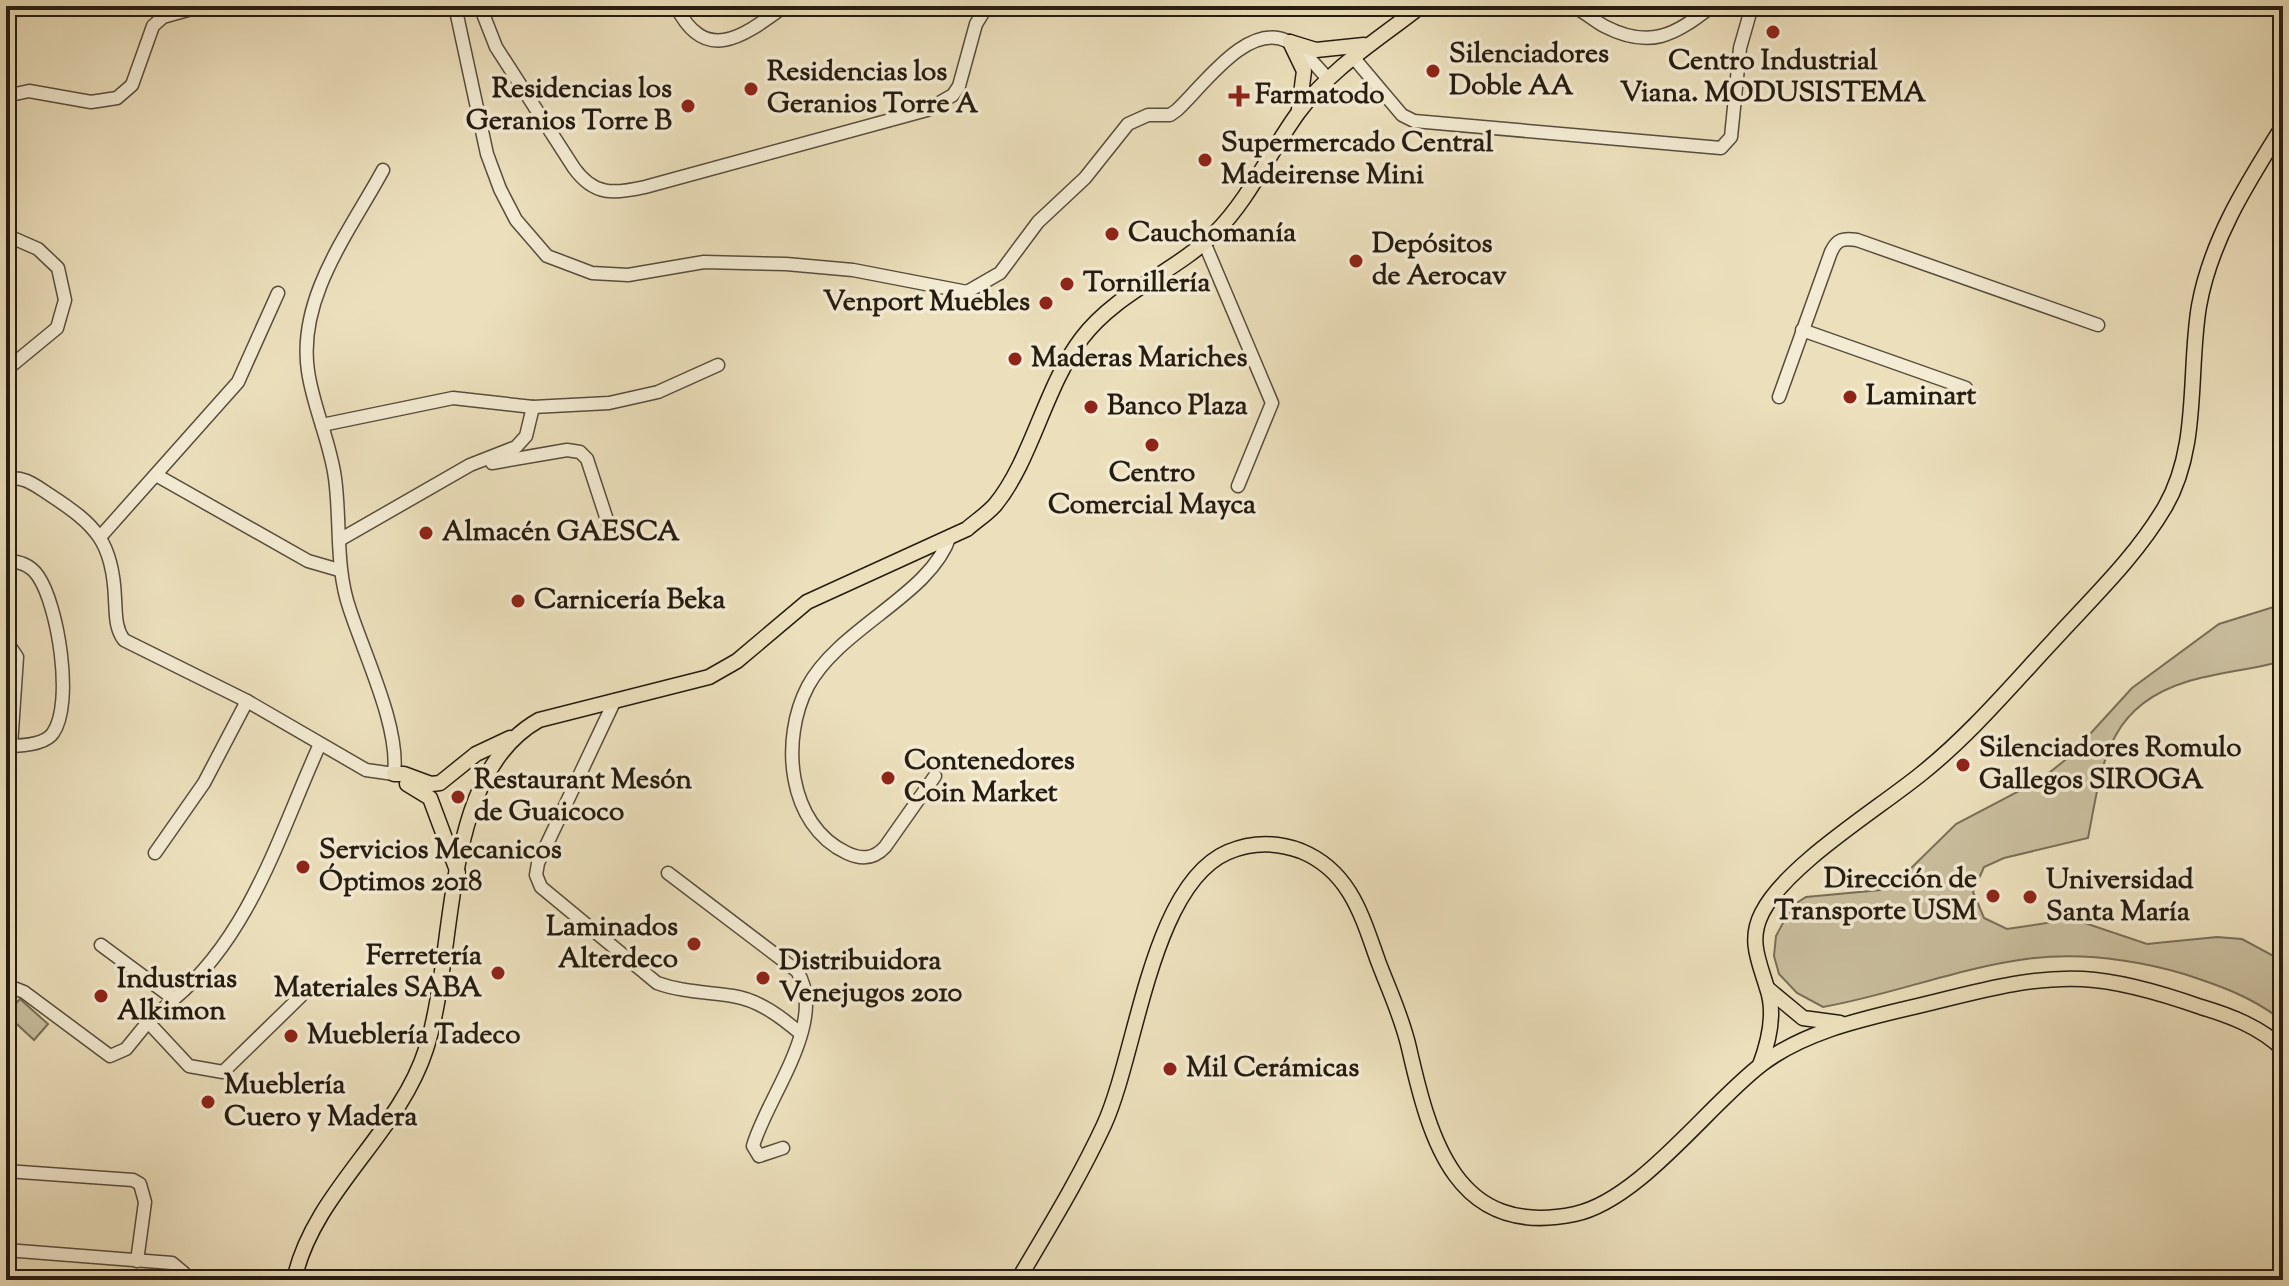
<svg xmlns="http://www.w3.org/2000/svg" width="2289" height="1286" viewBox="0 0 2289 1286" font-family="'Sorts Mill Goudy',serif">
<rect width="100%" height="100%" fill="#ece0bc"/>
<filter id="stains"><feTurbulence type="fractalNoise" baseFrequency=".0025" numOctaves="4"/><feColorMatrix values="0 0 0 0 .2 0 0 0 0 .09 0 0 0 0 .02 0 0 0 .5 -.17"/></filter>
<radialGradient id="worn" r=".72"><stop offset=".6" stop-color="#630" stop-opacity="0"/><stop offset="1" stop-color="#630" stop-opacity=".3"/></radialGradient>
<g fill="#cabf9f" stroke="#786e58" stroke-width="2">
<path d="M2283 604V661C2251 670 2218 672 2186 682 2105 707 2102 767 2088 838L2004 858 1984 867 1973 892 1984 918 2007 929 2073 919 2147 944 2217 937 2242 939 2283 961V1021C2252 997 2221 986 2184 974 2132 959 2080 952 2026 959 1958 968 1891 995 1823 1007L1797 993 1779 974 1774 956 1776 936 1792 906 1806 897 1881 890 1899 880 1956 824 2040 780 2069 757 2132 688 2219 624Z"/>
<polygon points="20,999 48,1024 34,1040 6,1014"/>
</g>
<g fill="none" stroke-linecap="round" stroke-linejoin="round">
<g stroke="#574d3c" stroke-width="15">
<g id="minor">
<path d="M455 6 487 154 500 189 516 220 547 256 592 273 628 275 704 262 786 264 853 270 967 292 1000 273 1038 222 1085 178 1128 124 1148 115H1170L1177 110C1203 86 1247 22 1287 41 1302 48 1317 67 1328 79"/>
<path d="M480 6 496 47 574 168C594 196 614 194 645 187L927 110 953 95 959 86 976 24 987 6"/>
<path d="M676 6C706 67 746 34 785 6"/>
<path d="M1572 6C1584 11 1593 20 1604 26 1650 50 1675 35 1712 6"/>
<polyline points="1353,57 1402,115 1414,121 1721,148 1731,137 1740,48 1752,6"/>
<polyline points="6,96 29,91 91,102 117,98 132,85 153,26 163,17 202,6"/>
<polyline points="6,235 38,249 58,268 65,300 57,328 6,370"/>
<polyline points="1204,242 1272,403 1238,486"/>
<polyline points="1802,330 1966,388"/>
<path d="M1779 397 1831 252C1837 239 1843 238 1857 240L2098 325"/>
<polyline points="322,425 453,398 533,407 609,403 658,392 718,365"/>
<polyline points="492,463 567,450 580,452 587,459 608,523"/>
<polyline points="156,475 308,561 339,570"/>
<path d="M6 479C24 475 36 486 50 495 96 525 113 542 115 599 116 614 115 628 124 640L247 701 366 770 394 774C400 728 365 656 350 610 335 568 341 522 335 478 330 441 313 407 308 371 297 298 350 231 383 170"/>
<polyline points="101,536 238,382 278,293"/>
<polyline points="341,539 470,465 516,447 526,436 533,407"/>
<path d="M6 560C19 562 30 564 38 576 58 605 74 703 53 733 45 745 19 746 6 746"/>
<polyline points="6,641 17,657 11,746"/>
<path d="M615 700 538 863 536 875 541 887 657 983C682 992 707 992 733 996 759 1000 781 1017 800 1033"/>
<path d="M935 776 885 847C874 859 862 860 847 853 787 825 780 739 808 686 840 627 931 595 950 536"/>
<polyline points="155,853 204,783 247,701"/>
<path d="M668 873 797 971C829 1021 767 1097 753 1146L759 1156 783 1148"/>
<path d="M101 945 174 999C251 935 280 832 320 744"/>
<polyline points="6,985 24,992 110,1056 126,1049 148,1022"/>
<polyline points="174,999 148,1022 189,1066 223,1072 301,996"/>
<polyline points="6,1171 133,1180 140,1184 145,1202 137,1261"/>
<polyline points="6,1250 172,1263 184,1273 187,1280"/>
</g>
</g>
<g stroke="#251c11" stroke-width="17">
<g id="major">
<polyline points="1290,42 1316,50 1364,45"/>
<polyline points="1290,42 1304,71 1299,109"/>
<polyline points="394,774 404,774 431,784 440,783 476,754 510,738"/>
<polyline points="407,784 430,798 458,873"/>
<polyline points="1768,989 1803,1018 1840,1023"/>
<path d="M1760 1065C1769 1041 1776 1013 1767 988 1759 961 1748 940 1762 913 1785 866 1878 809 1921 774 1970 735 2010 687 2053 641 2092 598 2135 558 2165 507 2200 447 2188 372 2199 306 2211 239 2248 182 2283 126"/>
<path d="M294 1280C313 1192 399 1134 426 1049 458 950 439 776 539 720L709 677 737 661 807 602 967 529C976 521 987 514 995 505 1032 460 1045 386 1082 338 1117 292 1174 273 1215 233 1250 198 1269 153 1298 113 1331 68 1378 40 1421 6"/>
<path d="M1018 1280C1048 1229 1079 1179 1104 1125 1137 1053 1151 885 1228 852 1252 842 1277 842 1301 851 1350 871 1362 916 1378 961 1389 990 1402 1017 1409 1048 1430 1140 1456 1239 1575 1214 1640 1200 1708 1105 1762 1064 1804 1032 1859 1020 1909 1008 1966 995 2024 976 2083 979 2122 981 2164 994 2201 1007 2231 1016 2260 1027 2283 1049"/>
</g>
</g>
<use href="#minor" stroke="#f3ebd3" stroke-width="12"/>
<use href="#major" stroke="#ece0bc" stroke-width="14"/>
</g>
<g fill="#8f2418" stroke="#f3ebd3" stroke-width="3">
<circle cx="1773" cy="32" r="8"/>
<circle cx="1433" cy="71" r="8"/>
<circle cx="751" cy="89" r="8"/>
<path d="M1235 84h8v8h8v8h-8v8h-8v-8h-8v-8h8z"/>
<circle cx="688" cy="106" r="8"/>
<circle cx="1205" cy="160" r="8"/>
<circle cx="1112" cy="234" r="8"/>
<circle cx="1356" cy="261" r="8"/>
<circle cx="1067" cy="284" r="8"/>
<circle cx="1046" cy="303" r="8"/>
<circle cx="1015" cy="359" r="8"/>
<circle cx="1850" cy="397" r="8"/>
<circle cx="1091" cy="407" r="8"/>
<circle cx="1152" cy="445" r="8"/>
<circle cx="426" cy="533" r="8"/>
<circle cx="518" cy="601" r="8"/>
<circle cx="1963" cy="765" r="8"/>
<circle cx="888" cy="778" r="8"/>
<circle cx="458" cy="797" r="8"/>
<circle cx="303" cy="867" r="8"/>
<circle cx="1993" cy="896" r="8"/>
<circle cx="2030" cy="897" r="8"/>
<circle cx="694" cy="944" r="8"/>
<circle cx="498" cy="973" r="8"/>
<circle cx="763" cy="978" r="8"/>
<circle cx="101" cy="996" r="8"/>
<circle cx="291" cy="1036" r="8"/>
<circle cx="1170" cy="1069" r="8"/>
<circle cx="208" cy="1102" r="8"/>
</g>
<g text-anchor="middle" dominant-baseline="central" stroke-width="7" stroke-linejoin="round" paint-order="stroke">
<g font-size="28" font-weight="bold" fill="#251c11" stroke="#f3ebd3" text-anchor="start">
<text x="1449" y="55">Silenciadores<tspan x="1449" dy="32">Doble AA</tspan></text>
<text x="1773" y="62" text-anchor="middle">Centro Industrial<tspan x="1773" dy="32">Viana. MODUSISTEMA</tspan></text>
<text x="767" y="73">Residencias los<tspan x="767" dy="32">Geranios Torre A</tspan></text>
<text x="672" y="90" text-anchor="end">Residencias los<tspan x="672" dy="32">Geranios Torre B</tspan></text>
<text x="1255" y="96">Farmatodo</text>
<text x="1221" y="144">Supermercado Central<tspan x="1221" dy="32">Madeirense Mini</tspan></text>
<text x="1128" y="234">Cauchomanía</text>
<text x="1372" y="245">Depósitos<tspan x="1372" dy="32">de Aerocav</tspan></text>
<text x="1083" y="284">Tornillería</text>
<text x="1030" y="303" text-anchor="end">Venport Muebles</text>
<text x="1031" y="359">Maderas Mariches</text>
<text x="1866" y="397">Laminart</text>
<text x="1107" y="407">Banco Plaza</text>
<text x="1152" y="474" text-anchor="middle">Centro<tspan x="1152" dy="32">Comercial Mayca</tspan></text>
<text x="442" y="533">Almacén GAESCA</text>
<text x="534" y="601">Carnicería Beka</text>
<text x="1979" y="749">Silenciadores Romulo<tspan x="1979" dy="32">Gallegos SIROGA</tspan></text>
<text x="904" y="762">Contenedores<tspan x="904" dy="32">Coin Market</tspan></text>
<text x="474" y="781">Restaurant Mesón<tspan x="474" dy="32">de Guaicoco</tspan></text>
<text x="319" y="851">Servicios Mecanicos<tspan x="319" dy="32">Óptimos 2018</tspan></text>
<text x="1977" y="880" text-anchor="end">Dirección de<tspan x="1977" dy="32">Transporte USM</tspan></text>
<text x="2046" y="881">Universidad<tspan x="2046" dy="32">Santa María</tspan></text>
<text x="678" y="928" text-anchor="end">Laminados<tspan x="678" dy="32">Alterdeco</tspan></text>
<text x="482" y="957" text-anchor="end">Ferretería<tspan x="482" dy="32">Materiales SABA</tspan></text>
<text x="779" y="962">Distribuidora<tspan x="779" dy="32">Venejugos 2010</tspan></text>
<text x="117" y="980">Industrias<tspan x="117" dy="32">Alkimon</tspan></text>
<text x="307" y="1036">Mueblería Tadeco</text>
<text x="1186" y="1069">Mil Cerámicas</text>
<text x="224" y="1086">Mueblería<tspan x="224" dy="32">Cuero y Madera</tspan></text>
</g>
</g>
<rect width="2289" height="1286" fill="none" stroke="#ece0bc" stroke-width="32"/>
<rect x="8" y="8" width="2273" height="1270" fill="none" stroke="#251c11" stroke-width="4"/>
<rect x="16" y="16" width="2257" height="1254" fill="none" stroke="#251c11" stroke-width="2"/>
<rect width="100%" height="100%" filter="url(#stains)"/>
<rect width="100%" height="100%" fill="url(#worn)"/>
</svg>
